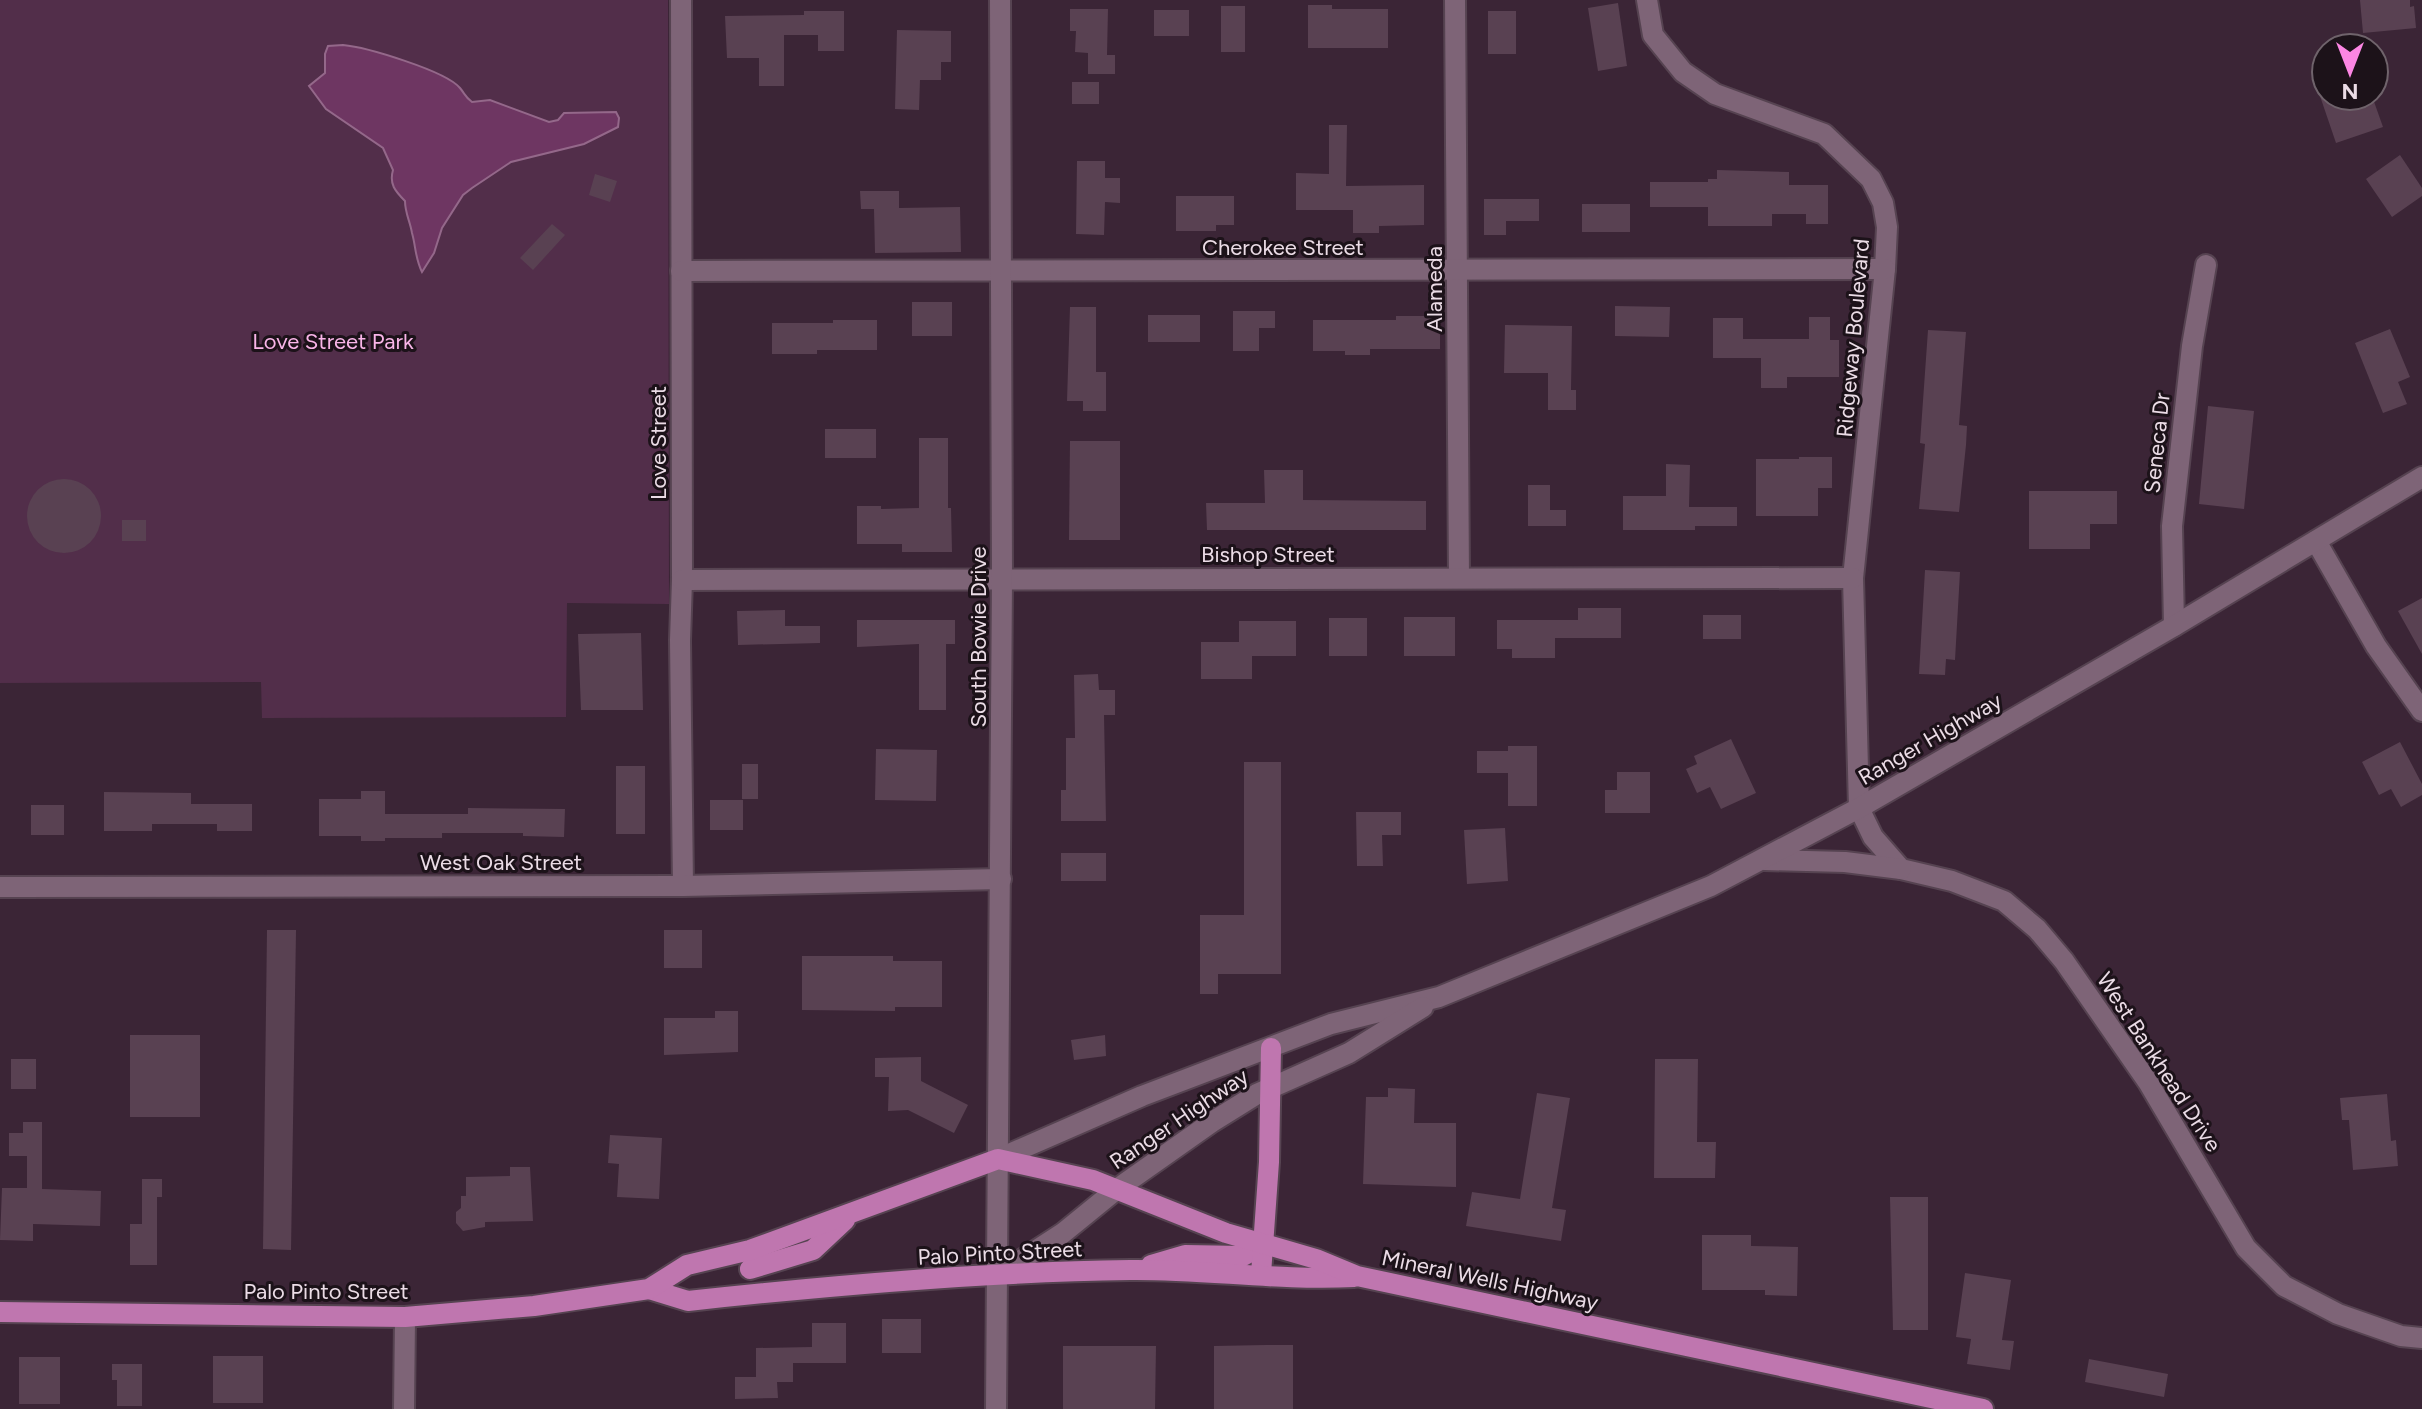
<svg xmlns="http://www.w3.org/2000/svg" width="2422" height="1409" viewBox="0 0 2422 1409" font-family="Figtree,sans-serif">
<rect width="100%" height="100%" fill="#3b2536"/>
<polygon fill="#522e4a" points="0,0 668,0 669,604 567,603 566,717 262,718 261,682 0,683"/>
<path fill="#6e3662" stroke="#94688a" stroke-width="2" d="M343 45C366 47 446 71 460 88 465 94 465 97 472 102L490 100 549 122 558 120 564 113 616 112 619 118 618 127 584 144 511 162 472 188 463 195 442 228 434 253 422 272C415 258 416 247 412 233 410 221 405 213 405 201 395 191 389 184 393 170L383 148 326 109 309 86 325 73V54L328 46Z"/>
<g fill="#594152">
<polygon points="2360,0 2410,0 2410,7 2414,6 2416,28 2363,33"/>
<polygon points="1618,3 1627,66 1598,71 1588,8"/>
<polygon points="1308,5 1332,5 1332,9 1388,9 1388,48 1308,48"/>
<rect x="1221" y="6" width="24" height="46"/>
<polygon points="1070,9 1108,9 1107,55 1115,55 1115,74 1088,74 1088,53 1075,52 1076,31 1070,31"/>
<rect x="1154" y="10" width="35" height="26"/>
<polygon points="804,11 844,11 844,51 818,51 818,35 784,35 784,86 759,86 759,58 727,58 725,16 804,15"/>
<rect x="1488" y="11" width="28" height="43"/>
<polygon points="897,30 951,31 951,62 941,62 941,80 920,80 919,110 895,109"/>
<rect x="1072" y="82" width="27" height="22"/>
<polygon points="2320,96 2372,96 2383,127 2336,143"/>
<polygon points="1329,125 1347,125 1346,186 1424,185 1424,225 1379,226 1379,233 1353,233 1353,210 1296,210 1296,173 1329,174"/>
<polygon points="2400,155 2422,188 2422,196 2392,217 2366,179"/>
<polygon points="1077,161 1105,161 1105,178 1120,178 1120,203 1105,202 1104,235 1076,234"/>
<polygon points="1717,170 1789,172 1789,185 1828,185 1828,224 1806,224 1806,214 1772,214 1772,226 1708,226 1708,207 1650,207 1650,182 1708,182 1708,179 1717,179"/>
<polygon points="595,174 617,181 610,202 589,195"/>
<polygon points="860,191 899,191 899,208 960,207 961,252 875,253 874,209 861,209"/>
<polygon points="1176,196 1234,196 1234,225 1216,225 1216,231 1176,231"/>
<polygon points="1484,199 1539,199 1539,221 1506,221 1506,235 1484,235"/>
<rect x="1582" y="204" width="48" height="28"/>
<polygon points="552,224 565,235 533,270 520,258"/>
<rect x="912" y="302" width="40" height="34"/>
<polygon points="1615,306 1670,307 1669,337 1615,336"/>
<polygon points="1070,307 1096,307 1096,372 1106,372 1106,411 1083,411 1083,401 1067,401"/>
<polygon points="1233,311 1275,311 1275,328 1259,328 1259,351 1233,351"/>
<rect x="1148" y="315" width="52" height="27"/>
<polygon points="1396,316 1440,316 1440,349 1370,349 1370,355 1345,355 1345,351 1313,351 1313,320 1396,320"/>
<polygon points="1809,317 1830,317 1830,340 1839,340 1839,377 1787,377 1787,388 1761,388 1761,358 1713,358 1713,318 1743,318 1743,339 1809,339"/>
<polygon points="833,320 877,320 877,350 817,350 817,354 772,354 772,323 833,323"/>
<polygon points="1505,325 1572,326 1571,390 1576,390 1576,410 1548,410 1548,373 1504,373"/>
<polygon points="2390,329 2410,377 2398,382 2407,404 2383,413 2355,343"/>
<polygon points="1928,330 1966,332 1959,425 1967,426 1966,445 1959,512 1919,509 1925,444 1920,443"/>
<polygon points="2208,406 2254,411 2244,509 2199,504"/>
<rect x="825" y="429" width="51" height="29"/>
<polygon points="919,438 948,438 948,508 951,508 952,552 902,552 902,544 857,544 857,506 881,506 881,509 919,508"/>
<polygon points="1070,441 1120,441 1120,540 1069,540"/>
<polygon points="1799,457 1832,457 1832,488 1818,488 1818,516 1756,516 1756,459 1799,459"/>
<polygon points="1666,464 1690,465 1689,507 1737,507 1737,526 1695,526 1695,530 1623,530 1623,496 1666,496"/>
<polygon points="1264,470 1303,470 1303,500 1426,501 1426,530 1207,530 1206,503 1265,503"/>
<circle cx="64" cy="516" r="37"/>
<polygon points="1528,485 1550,485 1550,510 1566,510 1566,526 1528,526"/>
<polygon points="2029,491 2117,491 2117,524 2090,524 2090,549 2029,549"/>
<rect x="122" y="520" width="24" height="21"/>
<polygon points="1925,570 1960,572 1955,660 1946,659 1945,675 1919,674"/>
<polygon points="2422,598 2422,654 2398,611"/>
<polygon points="1578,608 1621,608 1621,638 1555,638 1555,658 1512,658 1512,649 1497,649 1497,620 1578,620"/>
<polygon points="785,610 785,626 820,626 820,643 738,645 737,611"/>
<rect x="1703" y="615" width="38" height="24"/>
<rect x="1404" y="617" width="51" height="39"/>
<rect x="1329" y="618" width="38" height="38"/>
<polygon points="857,620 955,620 955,644 946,644 946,710 919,710 919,644 857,647"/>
<polygon points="1239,621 1296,621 1296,656 1252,656 1252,679 1201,679 1201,642 1239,642"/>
<polygon points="641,633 643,710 581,710 578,634"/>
<polygon points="1098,674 1099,690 1115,690 1115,715 1104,715 1106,821 1061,821 1061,790 1066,790 1066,738 1075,738 1074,675"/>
<polygon points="1731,739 1756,793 1721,809 1710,787 1697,793 1686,769 1697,764 1694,756"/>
<polygon points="2400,742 2422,784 2422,795 2401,807 2391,789 2379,795 2362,762"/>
<polygon points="1508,746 1537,746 1537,806 1508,806 1508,773 1477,773 1477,751 1508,751"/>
<polygon points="876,749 937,750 936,801 875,800"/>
<polygon points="1244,762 1281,762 1281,974 1218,974 1218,994 1200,994 1200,915 1244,915"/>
<rect x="742" y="764" width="16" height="35"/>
<rect x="616" y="766" width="29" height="68"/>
<polygon points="1617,772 1650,772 1650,813 1605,813 1605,790 1617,790"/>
<polygon points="361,791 385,791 385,814 468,814 468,808 565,809 564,837 523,836 523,833 442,833 442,838 385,838 385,841 361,841 361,836 319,836 319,799 361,799"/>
<polygon points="104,792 191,793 191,804 252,804 252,831 217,831 217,824 152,824 152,831 104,831"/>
<rect x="710" y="800" width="33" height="30"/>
<rect x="31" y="805" width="33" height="30"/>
<polygon points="1356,812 1401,812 1401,835 1382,835 1383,866 1357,866"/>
<polygon points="1505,828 1508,881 1467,884 1464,830"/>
<rect x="1061" y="853" width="45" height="28"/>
<polygon points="267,930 296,930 291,1250 263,1249"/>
<rect x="664" y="930" width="38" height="38"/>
<polygon points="802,956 893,956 893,961 942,961 942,1007 895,1007 895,1011 802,1010"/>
<polygon points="715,1011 738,1011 738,1052 664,1055 664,1018 715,1018"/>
<rect x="130" y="1035" width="70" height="82"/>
<polygon points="1105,1035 1106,1056 1074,1060 1071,1040"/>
<polygon points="921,1057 921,1081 968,1105 954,1133 908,1110 888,1111 889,1077 875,1077 875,1058"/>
<rect x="11" y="1059" width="25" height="30"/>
<polygon points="1655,1059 1698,1059 1697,1142 1716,1142 1715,1178 1654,1178"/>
<polygon points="1388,1088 1415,1089 1414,1123 1456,1123 1456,1187 1363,1184 1366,1097 1388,1097"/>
<polygon points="1537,1093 1570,1098 1552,1208 1566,1210 1561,1241 1466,1226 1472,1192 1520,1199"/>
<polygon points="2387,1094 2391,1141 2396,1140 2398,1166 2353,1170 2349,1120 2342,1120 2340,1098"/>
<polygon points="23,1122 42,1122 42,1189 101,1191 100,1226 33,1224 33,1241 0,1240 2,1188 27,1188 27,1156 9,1156 9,1133 23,1133"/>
<polygon points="610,1135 662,1138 659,1199 617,1197 619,1164 608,1163"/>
<polygon points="510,1167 530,1167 533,1221 485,1222 485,1227 463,1231 456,1223 456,1212 461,1208 461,1196 466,1196 466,1177 510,1176"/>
<polygon points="142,1179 162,1179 162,1197 157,1197 157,1265 130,1265 130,1224 142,1224"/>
<polygon points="1890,1197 1928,1197 1928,1330 1893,1330"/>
<polygon points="1702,1235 1751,1235 1751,1246 1798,1247 1797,1296 1765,1295 1765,1290 1702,1290"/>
<polygon points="1965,1273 2011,1280 2002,1340 2014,1341 2010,1370 1967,1364 1971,1339 1956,1337"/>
<rect x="882" y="1319" width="39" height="34"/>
<polygon points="812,1323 846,1323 846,1363 793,1363 793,1382 777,1382 778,1398 735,1399 735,1377 756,1377 756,1348 812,1347"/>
<polygon points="1266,1345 1293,1345 1293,1409 1214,1409 1214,1346"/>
<polygon points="1063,1346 1156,1346 1155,1409 1063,1409"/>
<rect x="213" y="1356" width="50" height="47"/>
<rect x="19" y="1357" width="41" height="47"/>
<polygon points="2089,1359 2168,1374 2164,1397 2085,1382"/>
<polygon points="112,1364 142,1364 142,1406 117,1406 117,1380 112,1380"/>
</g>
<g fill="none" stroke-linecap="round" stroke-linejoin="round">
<g stroke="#564351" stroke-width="24">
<g id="minor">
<polyline points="681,0 682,580 680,640 683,886"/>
<polyline points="1455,0 1459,578"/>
<polyline points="1647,0 1653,35 1683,72 1715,94 1824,134 1871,179 1883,203 1887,227 1885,269 1853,578 1859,808"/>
<polyline points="681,271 1885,269"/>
<polyline points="2316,541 2376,646 2422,711"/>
<polyline points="682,580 1853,578"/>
<polyline points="2174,626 2172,526 2192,346 2206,265"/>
<polyline points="0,887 683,886 1001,879"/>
<polyline points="404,1409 405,1317"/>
</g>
</g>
<g stroke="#564351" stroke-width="24">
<g id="tertiary">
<polyline points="1859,808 1873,837 1901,869 1952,881 2004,901 2037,929 2064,961 2148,1082 2246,1248 2284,1286 2338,1314 2401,1336 2422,1338"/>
<polyline points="996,1409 1002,578 1000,0"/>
</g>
</g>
<g stroke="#564351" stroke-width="24">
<g id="secondary">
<polyline points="1764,860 1845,862 1901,869"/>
<polyline points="998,1159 1142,1096 1331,1024 1439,997 1711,886 1859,808 2174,626 2422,477"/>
<polyline points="998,1275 1063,1233 1117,1189 1212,1122 1257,1094 1349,1053 1423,1007"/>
</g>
</g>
<g stroke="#564351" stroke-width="24">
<g id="primary">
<polyline points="1151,1265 1185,1255 1243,1256 1263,1245"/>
<polyline points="750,1269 813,1250 845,1220"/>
<polyline points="1261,1274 1269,1162 1271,1048"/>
<path d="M649 1289 688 1301C834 1285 982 1272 1130 1270 1204 1269 1279 1281 1354 1277"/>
<polyline points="0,1312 405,1317 534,1306 649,1289 687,1265 750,1250 998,1159 1093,1180 1226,1233 1316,1259 1357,1276 1983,1409"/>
</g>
</g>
<use href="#minor" stroke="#7e6477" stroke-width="20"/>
<use href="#tertiary" stroke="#7e6477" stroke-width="20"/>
<use href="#secondary" stroke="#7e6477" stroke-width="20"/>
<use href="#primary" stroke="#bf76af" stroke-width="20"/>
</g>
<g text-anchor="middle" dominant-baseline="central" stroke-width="6" stroke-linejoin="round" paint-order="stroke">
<g font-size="22" fill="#ebdce6" stroke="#1c1219">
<text x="1283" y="247">Cherokee Street</text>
<text transform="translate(1434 289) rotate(-90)">Alameda</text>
<text transform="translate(1853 338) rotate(-85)">Ridgeway Boulevard</text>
<text transform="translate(658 443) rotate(-90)">Love Street</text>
<text transform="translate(2157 443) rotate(-84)">Seneca Dr</text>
<text x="1268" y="554">Bishop Street</text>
<text transform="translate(978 637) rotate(-90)">South Bowie Drive</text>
<text transform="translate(1930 739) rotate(-30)">Ranger Highway</text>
<text x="501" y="862">West Oak Street</text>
<text transform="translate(2159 1062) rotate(57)">West Bankhead Drive</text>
<text transform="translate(1179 1119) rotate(-34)">Ranger Highway</text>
<text transform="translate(1000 1253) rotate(-3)">Palo Pinto Street</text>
<text transform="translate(1490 1280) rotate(12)">Mineral Wells Highway</text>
<text x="326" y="1291">Palo Pinto Street</text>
</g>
<g font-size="22" fill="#f9b5e8" stroke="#1c1219">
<text x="333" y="341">Love Street Park</text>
</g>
</g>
<g transform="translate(2350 72) rotate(180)"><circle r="38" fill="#1c1219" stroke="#6f636b" stroke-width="2"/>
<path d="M0-6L14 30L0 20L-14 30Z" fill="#fc86e3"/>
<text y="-12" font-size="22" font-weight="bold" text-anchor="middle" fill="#ebdce6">N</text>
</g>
</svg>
